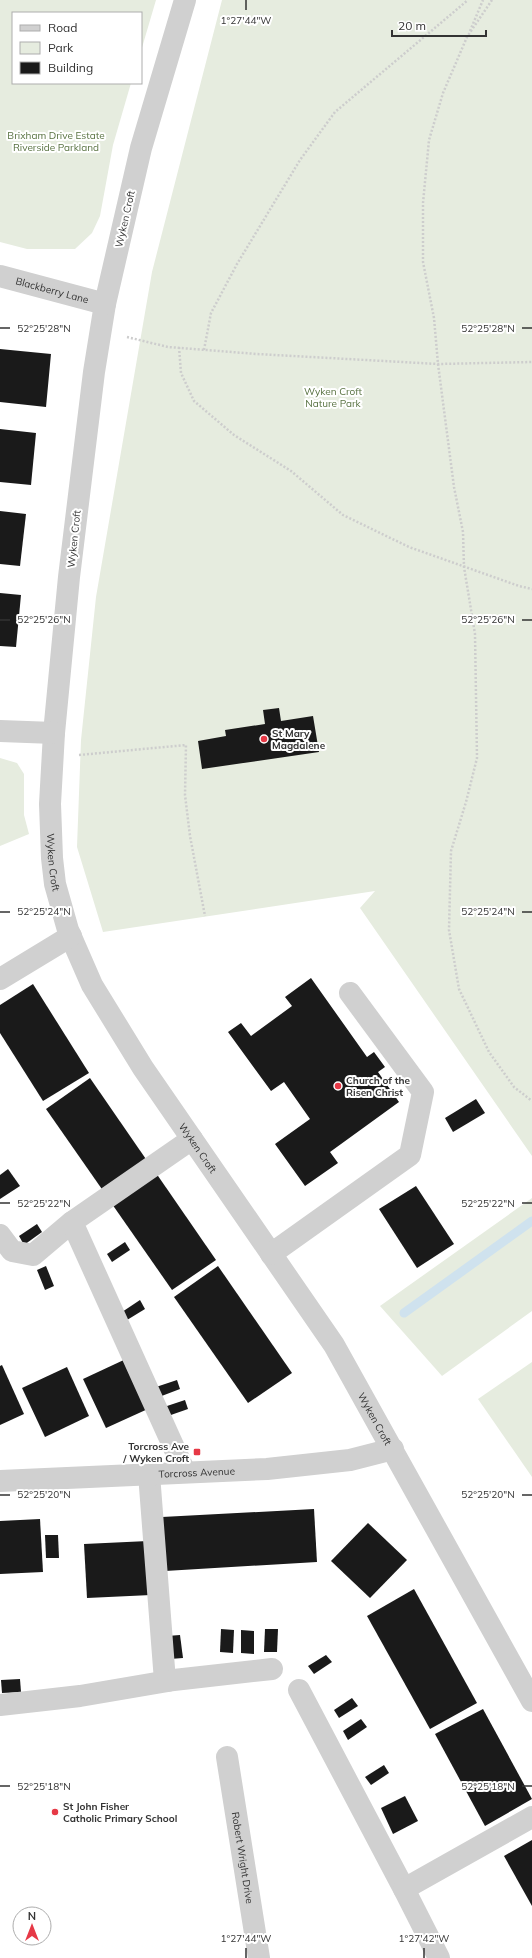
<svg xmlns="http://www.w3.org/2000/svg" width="532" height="1958" viewBox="0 0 532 1958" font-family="Mulish,sans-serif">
<rect width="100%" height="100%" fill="#fff"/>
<g fill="#e6ecdf">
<polygon points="0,0 156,0 141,51 141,13 13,13 13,83 131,83 113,145 100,216 92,233 75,249 27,249 0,242"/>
<polygon points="222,0 532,0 532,1156 360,908 375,891 103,932 77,847 81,740 96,597 152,272"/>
<polygon points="0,758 17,763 24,774 24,815 29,834 0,846"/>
<polygon points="532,1198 532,1311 442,1376 380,1306"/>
<polygon points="532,1362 532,1477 478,1399"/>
</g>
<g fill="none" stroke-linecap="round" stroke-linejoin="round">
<polyline stroke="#cfe2ee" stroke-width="9" points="404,1313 532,1221"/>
</g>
<g fill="#1a1a1a">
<polygon points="0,349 51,354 46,407 0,402"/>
<polygon points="0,429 36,433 31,485 0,482"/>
<polygon points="0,511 26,514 20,566 0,564"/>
<polygon points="0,593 21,595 16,647 0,646"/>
<polygon points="279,708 281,721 313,716 319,752 202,769 198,741 226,736 225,730 265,724 263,710"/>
<polygon points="311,978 367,1057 374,1052 385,1067 378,1072 399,1102 330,1152 338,1163 305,1186 275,1144 310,1119 284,1082 271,1091 228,1032 241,1023 251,1036 292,1006 285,997"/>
<polygon points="33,984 89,1073 43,1101 0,1033 0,1005"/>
<polygon points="90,1078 150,1165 106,1195 46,1109"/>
<polygon points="476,1099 485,1113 453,1132 445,1118"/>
<polygon points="8,1169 20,1186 0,1199 0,1175"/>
<polygon points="156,1173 216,1260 172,1290 112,1204"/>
<polygon points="416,1186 454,1244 417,1268 379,1209"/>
<polygon points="37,1224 42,1232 24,1245 19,1236"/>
<polygon points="125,1242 130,1250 112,1262 107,1254"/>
<polygon points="46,1266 54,1286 45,1290 37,1270"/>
<polygon points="218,1266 292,1373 248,1403 174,1297"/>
<polygon points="140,1300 145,1309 127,1320 122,1312"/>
<polygon points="128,1358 150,1408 106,1428 83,1379"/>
<polygon points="2,1365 24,1414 0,1425 0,1366"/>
<polygon points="67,1367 89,1416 45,1437 22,1388"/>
<polygon points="177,1380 180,1389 159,1397 156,1387"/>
<polygon points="185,1400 188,1409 168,1416 164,1407"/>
<polygon points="314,1509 317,1562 165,1571 162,1517"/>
<polygon points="40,1519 43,1572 0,1574 0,1521"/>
<polygon points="368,1523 407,1560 370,1598 331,1561"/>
<polygon points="45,1535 58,1535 59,1558 46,1558"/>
<polygon points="148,1541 151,1595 87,1598 84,1544"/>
<polygon points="414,1589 477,1703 430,1729 367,1616"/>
<polygon points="221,1629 234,1630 233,1653 220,1652"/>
<polygon points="265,1629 278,1629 277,1652 264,1652"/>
<polygon points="241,1630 254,1631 254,1654 241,1653"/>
<polygon points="180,1635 183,1658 170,1659 167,1636"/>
<polygon points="326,1655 332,1662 314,1674 308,1666"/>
<polygon points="20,1679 21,1692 2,1693 1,1680"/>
<polygon points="352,1698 358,1706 339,1718 334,1710"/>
<polygon points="483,1709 532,1799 485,1826 435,1734"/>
<polygon points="361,1719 367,1727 348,1740 343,1731"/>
<polygon points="384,1765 389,1773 371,1785 365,1777"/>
<polygon points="405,1796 418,1821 393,1834 381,1808"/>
<polygon points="532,1840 532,1906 504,1856"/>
</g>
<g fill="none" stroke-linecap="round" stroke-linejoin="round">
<g stroke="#cdcdcd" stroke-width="2.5" stroke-dasharray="2 2" stroke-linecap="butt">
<polyline points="492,0 467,37 443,93 429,140 423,203 423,262 434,318 438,364 454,487 463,532 464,567 475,634 477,758 466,802 451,851 449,930 459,989 489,1052 514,1087 532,1101"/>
<polyline points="470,31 483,0"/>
<polyline points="127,337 168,347 257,354 438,364 532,362"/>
<polyline points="179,347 181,373 194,401 234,435 291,471 343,515 409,547 519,586 532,589"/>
<polyline points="204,350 211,313 237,264 300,160 335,112 468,0"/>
<polyline points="79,755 186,745 185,795 190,836 205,916"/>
</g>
<g stroke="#d0d0d0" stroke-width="22">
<path id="s1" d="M185 0 141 148 105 304 94 372 69 577 54 733 50 804 52 858 55 884 68 930 92 985 143 1068 334 1345 532 1701"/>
<path id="s2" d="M0 276 105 304"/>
<polyline points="0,731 54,733"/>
<polyline points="0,979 71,936"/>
<polyline points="0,1235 12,1251 33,1255 72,1222"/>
<polyline points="271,1254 410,1155 423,1092 350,993"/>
<polyline points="185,1472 72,1222 192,1139"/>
<polyline points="149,1474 165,1681 272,1669"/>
<path id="s3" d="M0 1481 267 1469 350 1460 393 1449"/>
<polyline points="299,1690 404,1889 532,1817"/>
<polyline points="0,1705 80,1696 168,1681"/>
<path id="s4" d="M227 1757 259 1958"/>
<polyline points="404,1889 439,1958"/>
</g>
</g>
<path fill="none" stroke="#333" stroke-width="1.5" d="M246 0V10M0 328H10M522 328H532M0 620H10M522 620H532M0 912H10M522 912H532M0 1203H10M522 1203H532M0 1495H10M522 1495H532M0 1786H10M522 1786H532M246 1948V1958M424 1948V1958"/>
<g fill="#e63946" stroke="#fff" stroke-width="1.5">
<circle cx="264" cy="739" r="4"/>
<circle cx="338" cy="1086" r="4"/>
<rect x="193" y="1448" width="8" height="8" rx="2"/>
<circle cx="55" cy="1812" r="4"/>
</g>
<g text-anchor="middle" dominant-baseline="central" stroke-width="4" stroke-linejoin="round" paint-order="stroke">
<g font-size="10" fill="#56703f" stroke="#fff">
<text x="56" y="135">Brixham Drive Estate<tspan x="56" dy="12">Riverside Parkland</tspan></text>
<text x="333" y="391">Wyken Croft<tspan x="333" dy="12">Nature Park</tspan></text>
</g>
<g font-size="10" fill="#333" stroke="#fff">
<text transform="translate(125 219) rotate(-77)">Wyken Croft</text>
<text stroke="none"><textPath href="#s2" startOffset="54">Blackberry Lane</textPath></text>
<text transform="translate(74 539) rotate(-84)">Wyken Croft</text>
<text stroke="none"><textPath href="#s1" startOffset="876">Wyken Croft</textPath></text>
<text stroke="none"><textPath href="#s1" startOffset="1200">Wyken Croft</textPath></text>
<text stroke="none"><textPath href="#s1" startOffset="1524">Wyken Croft</textPath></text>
<text stroke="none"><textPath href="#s3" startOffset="197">Torcross Avenue</textPath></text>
<text stroke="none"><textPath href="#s4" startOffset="102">Robert Wright Drive</textPath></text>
</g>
<g font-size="10" font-weight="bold" fill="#333" stroke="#fff" text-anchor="start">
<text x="272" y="733">St Mary<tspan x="272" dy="12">Magdalene</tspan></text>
<text x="346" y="1080">Church of the<tspan x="346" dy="12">Risen Christ</tspan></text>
<text x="189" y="1446" text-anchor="end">Torcross Ave<tspan x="189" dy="12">/ Wyken Croft</tspan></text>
<text x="63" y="1806">St John Fisher<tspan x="63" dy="12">Catholic Primary School</tspan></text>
</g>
</g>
<g font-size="10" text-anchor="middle" fill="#333" stroke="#fff" stroke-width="4" stroke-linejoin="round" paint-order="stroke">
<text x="246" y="24">1°27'44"W</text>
<text x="44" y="332">52°25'28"N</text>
<text x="488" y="332">52°25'28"N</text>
<text x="44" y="623">52°25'26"N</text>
<text x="488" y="623">52°25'26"N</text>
<text x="44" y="915">52°25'24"N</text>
<text x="488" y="915">52°25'24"N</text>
<text x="44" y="1207">52°25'22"N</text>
<text x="488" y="1207">52°25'22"N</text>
<text x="44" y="1498">52°25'20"N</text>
<text x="488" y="1498">52°25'20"N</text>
<text x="44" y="1790">52°25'18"N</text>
<text x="488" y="1790">52°25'18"N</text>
<text x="246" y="1942">1°27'44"W</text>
<text x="424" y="1942">1°27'42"W</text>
</g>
<rect x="12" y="12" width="130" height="72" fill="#ffffff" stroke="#adadad"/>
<rect x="20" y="25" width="20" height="6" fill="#d0d0d0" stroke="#adadad"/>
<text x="48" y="32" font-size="12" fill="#333333">Road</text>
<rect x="20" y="42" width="20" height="12" fill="#e6ecdf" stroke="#adadad"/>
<text x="48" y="52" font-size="12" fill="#333333">Park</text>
<rect x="20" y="62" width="20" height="12" fill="#1a1a1a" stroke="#adadad"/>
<text x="48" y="72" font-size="12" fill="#333333">Building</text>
<g transform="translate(32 1926)"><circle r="19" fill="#ffffff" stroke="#adadad"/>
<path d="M0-3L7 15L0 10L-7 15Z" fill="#e63946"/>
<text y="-6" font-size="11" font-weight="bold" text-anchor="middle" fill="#333333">N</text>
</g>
<path d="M392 30v6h94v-6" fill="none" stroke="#333333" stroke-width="2"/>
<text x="398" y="30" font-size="12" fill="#333333" stroke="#ffffff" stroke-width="3" paint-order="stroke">20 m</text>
</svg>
